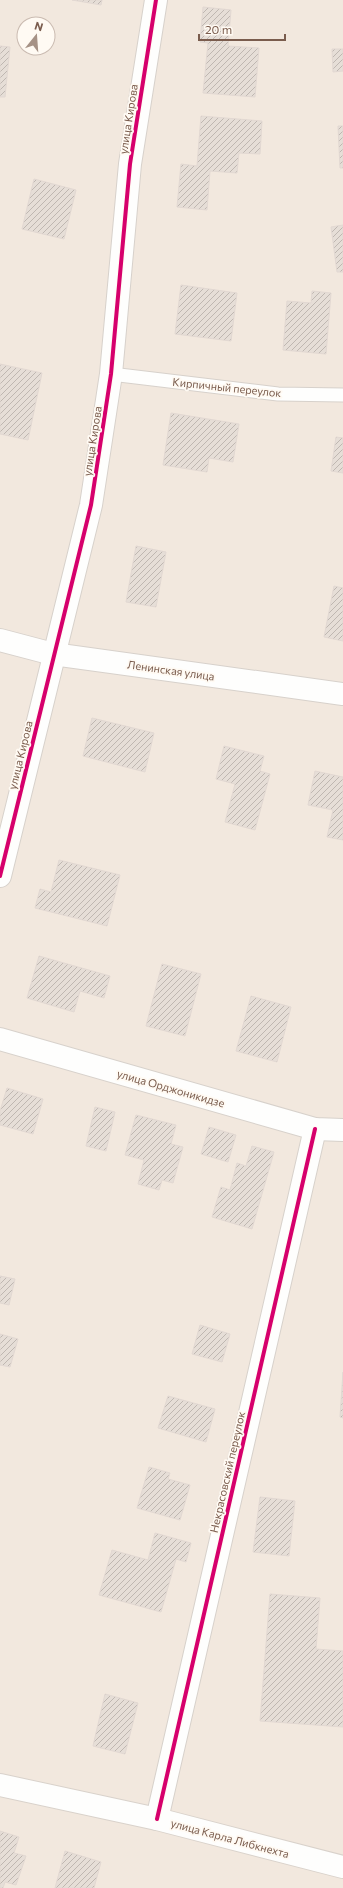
<svg xmlns="http://www.w3.org/2000/svg" width="343" height="1888" viewBox="0 0 343 1888" font-family="Commissioner,sans-serif">
<defs>
<pattern id="building-hatch" width="6" height="6" patternUnits="userSpaceOnUse"><rect width="6" height="6" fill="#e6ded7"/><path d="M-1 1l2-2M0 6l6-6M5 7l2-2" fill="none" stroke="#bfb7b1"/></pattern>
</defs>
<rect width="100%" height="100%" fill="#f9f5f0"/>
<path fill="#f2e8de" fill-rule="evenodd" d="M0 0H343V1888H0ZM24 24H48V48H24Z"/>
<g fill="url(#building-hatch)" stroke="#e2d8d2">
<polygon points="72,0 102,0 101,5"/>
<polygon points="203,7 231,10 228,46 259,48 255,97 203,93 208,43 200,42"/>
<polygon points="0,46 10,47 5,97 0,97"/>
<polygon points="332,49 343,49 343,71 333,72"/>
<polygon points="201,116 262,121 260,154 239,153 237,173 210,171 207,210 177,207 181,164 197,166"/>
<polygon points="338,126 343,126 343,168 340,168"/>
<polygon points="34,179 76,190 64,239 22,229"/>
<polygon points="343,225 343,272 337,272 331,227"/>
<polygon points="181,285 237,293 231,341 175,334"/>
<polygon points="312,291 331,293 326,354 283,350 287,301 311,303"/>
<polygon points="0,364 42,373 28,440 0,434"/>
<polygon points="171,413 239,424 233,462 209,458 207,472 163,465"/>
<polygon points="336,437 343,438 343,473 331,471"/>
<polygon points="136,546 166,552 156,607 126,602"/>
<polygon points="334,586 343,588 343,641 324,637"/>
<polygon points="92,718 154,733 145,772 83,756"/>
<polygon points="224,746 264,756 260,771 270,774 255,830 225,822 235,784 216,779"/>
<polygon points="315,771 343,777 343,840 327,837 333,810 308,805"/>
<polygon points="59,860 120,875 107,926 35,908 40,889 51,892"/>
<polygon points="39,956 110,976 104,998 80,991 74,1012 27,998"/>
<polygon points="162,964 201,974 185,1036 146,1026"/>
<polygon points="251,996 291,1007 277,1062 236,1051"/>
<polygon points="7,1088 43,1099 33,1134 0,1125 0,1111"/>
<polygon points="95,1107 115,1112 106,1151 86,1146"/>
<polygon points="136,1115 176,1125 171,1144 183,1147 173,1183 162,1180 159,1190 138,1184 144,1160 125,1155"/>
<polygon points="209,1127 236,1135 228,1162 201,1154"/>
<polygon points="252,1146 274,1152 252,1229 212,1217 221,1187 230,1190 237,1163 246,1166"/>
<polygon points="0,1276 15,1279 9,1305 0,1303"/>
<polygon points="200,1325 230,1334 222,1362 192,1354"/>
<polygon points="0,1334 18,1339 10,1367 0,1365"/>
<polygon points="343,1372 343,1418 340,1417"/>
<polygon points="168,1396 215,1409 206,1442 158,1428"/>
<polygon points="149,1467 170,1473 168,1479 190,1485 180,1520 137,1508"/>
<polygon points="260,1497 295,1501 289,1556 253,1552"/>
<polygon points="155,1533 191,1543 186,1562 176,1559 161,1612 99,1595 112,1550 148,1560"/>
<polygon points="270,1594 320,1598 316,1649 343,1651 343,1727 260,1721"/>
<polygon points="105,1694 138,1703 125,1754 93,1746"/>
<polygon points="0,1831 19,1837 14,1853 26,1856 16,1885 5,1882 3,1888 0,1888"/>
<polygon points="65,1851 101,1862 94,1888 55,1888"/>
</g>
<g fill="none" stroke-linecap="round" stroke-linejoin="round">
<g stroke="#d7d1cb" stroke-width="15">
<polyline id="lane" points="111,374 278,394 343,395"/>
</g>
<g stroke="#d7d1cb" stroke-width="24">
<g id="street">
<polyline points="0,640 53,654 343,694"/>
<polyline points="0,876 91,505 111,374 130,164 156,0"/>
<polyline points="0,1039 315,1129 343,1130"/>
<polyline points="157,1819 315,1129"/>
</g>
</g>
<g stroke="#d9d2cb" stroke-width="24">
<polyline id="secondary" points="0,1785 157,1819 343,1867"/>
</g>
<use href="#lane" stroke="#fefefd" stroke-width="13"/>
<use href="#street" stroke="#fefefd" stroke-width="22"/>
<use href="#secondary" stroke="#fefefd" stroke-width="22"/>
<g stroke="#fffaf3" stroke-width="6">
<g id="cycleway">
<polyline points="0,876 91,505 111,374 130,164 156,0"/>
<polyline points="157,1819 315,1129"/>
</g>
</g>
<use href="#cycleway" stroke="#d6006c" stroke-width="4"/>
</g>
<g text-anchor="middle" dominant-baseline="central" stroke-width="3.5" stroke-linejoin="round" paint-order="stroke">
<g font-size="11" fill="#7a5c4d" stroke="#fffaf3">
<text transform="translate(128 119) rotate(-81)">улица Кирова</text>
<text transform="translate(227 387) rotate(6)">Кирпичный переулок</text>
<text transform="translate(92 441) rotate(-81)">улица Кирова</text>
<text transform="translate(171 670) rotate(8)">Ленинская улица</text>
<text transform="translate(20 755) rotate(-76)">улица Кирова</text>
<text transform="translate(171 1088) rotate(16)">улица Орджоникидзе</text>
<text transform="translate(227 1472) rotate(-77)">Некрасовский переулок</text>
<text transform="translate(230 1838) rotate(15)">улица Карла Либкнехта</text>
</g>
</g>
<g transform="translate(36 36) rotate(17)"><circle r="19" fill="#fffaf3" stroke="#cabbb1"/>
<path d="M0-3L7 15L0 10L-7 15Z" fill="#a69286"/>
<text y="-6" font-size="11" font-weight="bold" text-anchor="middle" fill="#7a5c4d">N</text>
</g>
<path d="M199 34v6h86v-6" fill="none" stroke="#7a5c4d" stroke-width="2"/>
<text x="205" y="34" font-size="12" fill="#7a5c4d" stroke="#fffaf3" stroke-width="3" paint-order="stroke">20 m</text>
</svg>
